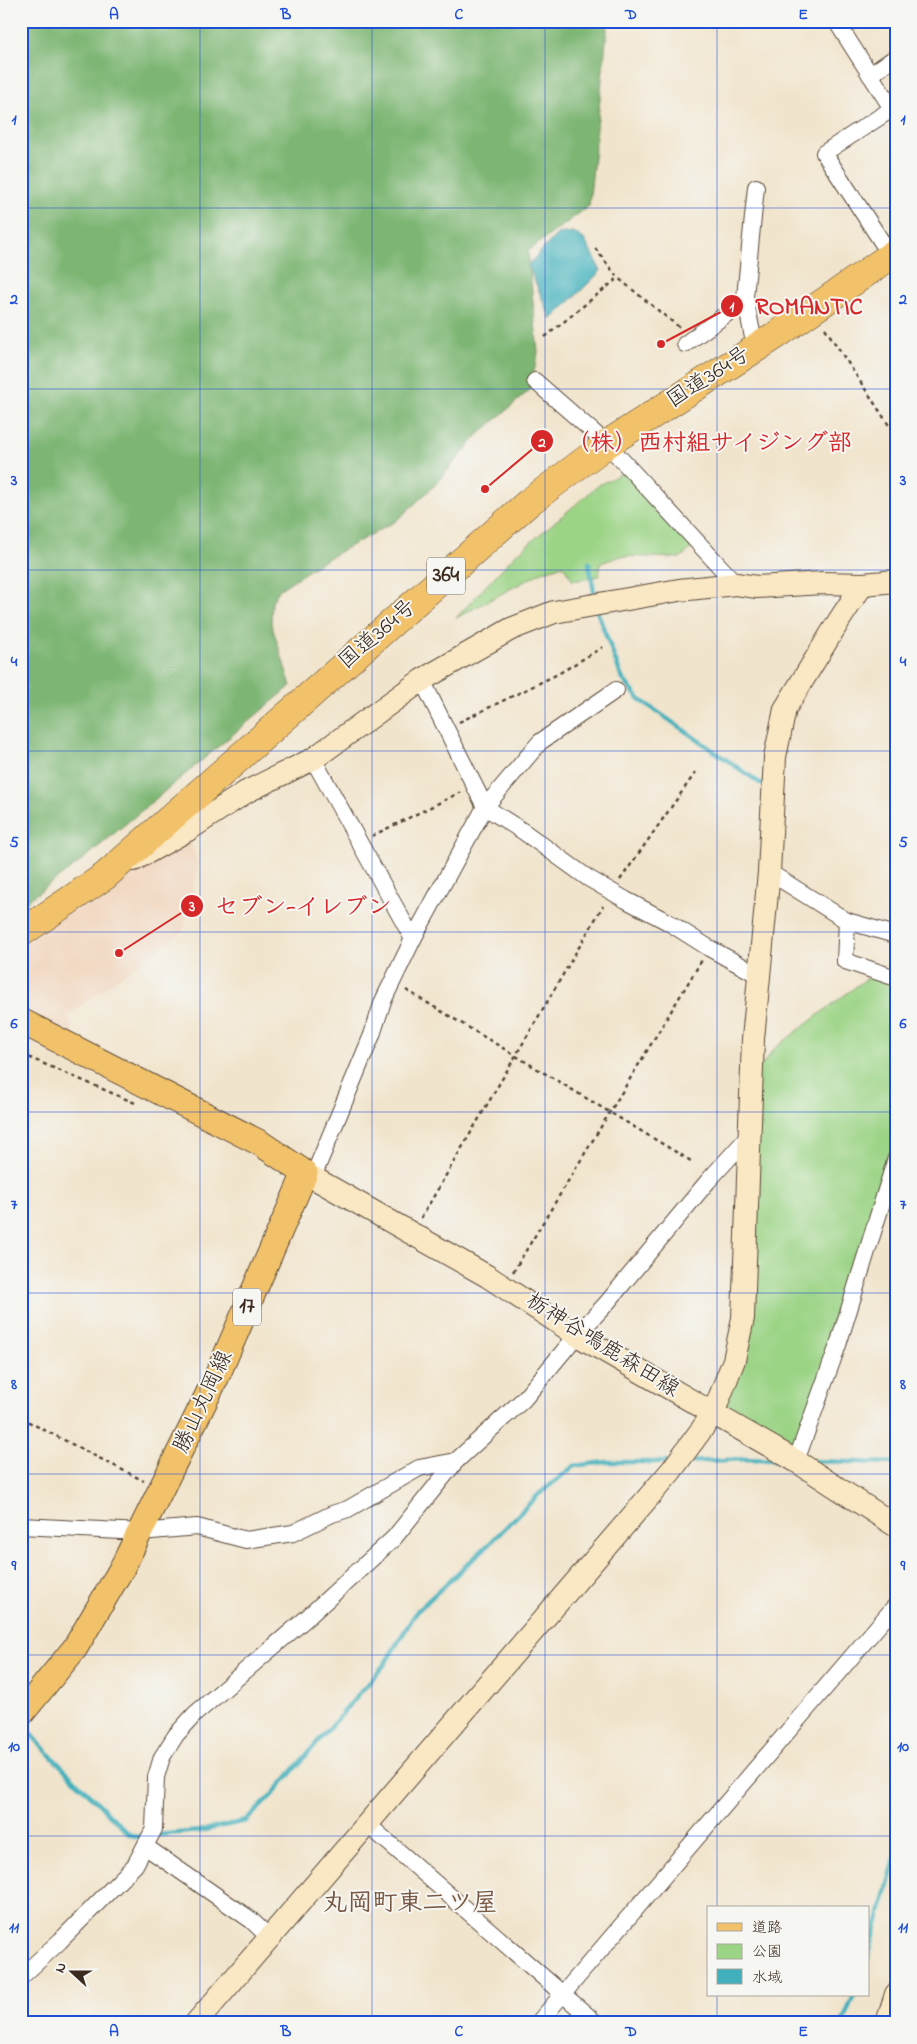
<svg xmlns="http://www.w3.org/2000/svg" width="917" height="2044" viewBox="0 0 917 2044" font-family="'Indie Flower','Klee One',sans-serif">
<rect width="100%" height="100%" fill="#f6f6f2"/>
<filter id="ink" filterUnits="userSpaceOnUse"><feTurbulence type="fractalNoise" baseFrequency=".02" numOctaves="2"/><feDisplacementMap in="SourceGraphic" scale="10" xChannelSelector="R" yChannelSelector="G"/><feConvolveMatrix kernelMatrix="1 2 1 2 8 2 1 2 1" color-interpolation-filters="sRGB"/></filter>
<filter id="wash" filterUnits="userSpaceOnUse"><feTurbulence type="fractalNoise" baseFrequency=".0096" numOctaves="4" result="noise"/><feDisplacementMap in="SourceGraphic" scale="20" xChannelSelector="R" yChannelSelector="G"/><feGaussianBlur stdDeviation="1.12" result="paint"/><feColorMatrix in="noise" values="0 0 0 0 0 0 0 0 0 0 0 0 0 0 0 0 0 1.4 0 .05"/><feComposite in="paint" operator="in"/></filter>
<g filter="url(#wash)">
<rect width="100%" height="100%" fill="#f1e4cc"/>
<polygon fill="#f1d5bd" points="188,830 198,867 183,931 67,1016 77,1042 21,1017 21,934"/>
<g fill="#9cd486" stroke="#6c7f52">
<polygon points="630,469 698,543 680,558 621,556 601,563 599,576 573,581 563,565 542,572 456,618 514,556 599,485"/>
<polygon points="875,972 896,978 896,1158 796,1461 713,1414 734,1360 755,1074 775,1048"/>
</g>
<polygon fill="#7db673" stroke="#5c7048" points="21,21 608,21 589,206 528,251 538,353 530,390 479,434 433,487 396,521 323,561 280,589 272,601 271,623 291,686 80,862 21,905"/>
<polygon fill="#41b0bc" stroke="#3e6d6d" points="573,232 584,239 601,271 551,320 528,265 557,234"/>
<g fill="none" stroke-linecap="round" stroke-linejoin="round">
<g stroke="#41b0bc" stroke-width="4.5">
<polyline points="589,563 595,598"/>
<polyline points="597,611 622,678 639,699 767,788"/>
<polyline points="812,1461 896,1463"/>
<polyline points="687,1462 745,1459 777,1460"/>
<polyline points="21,1723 49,1754 129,1834 137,1837 146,1836"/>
<polyline points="156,1835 200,1831 246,1821 272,1795 384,1665 417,1611 488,1545 539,1494 574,1466 606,1462 667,1462"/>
<polyline points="868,1957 896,1855"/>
<polyline points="842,2023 854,1995"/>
</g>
</g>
</g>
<g filter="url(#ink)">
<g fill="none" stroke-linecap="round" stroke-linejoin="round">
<g stroke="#564638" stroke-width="18">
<g id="street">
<polyline points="836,21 896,115"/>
<polyline points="870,75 896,57"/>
<polyline points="891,256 824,153 892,109"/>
<polyline points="685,344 746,300"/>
<polyline points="755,348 745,297 756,187"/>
<polyline points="535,381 607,444 736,584"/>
<polyline points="422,680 485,807 524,832 588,878 626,900 668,922 709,948 760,976"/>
<polyline points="313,759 413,939 383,1001 372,1035 313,1177"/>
<polyline points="769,872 847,921 845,961 896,978"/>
<polyline points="847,921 892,934 896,932"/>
<polyline points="413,939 485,807 540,742 616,690"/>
<polyline points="796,1461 838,1345 896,1158"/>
<polyline points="21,1526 141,1532 197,1527 246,1540 293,1533 332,1514 348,1509 419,1468 456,1461"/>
<polyline points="366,1823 596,2023"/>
<polyline points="146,1847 251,1920 269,1937"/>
<polyline points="21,1977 60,1941 135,1865 154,1829 156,1777 162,1757 176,1735 195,1714 309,1616 394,1538 456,1461 524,1399 577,1335 606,1304 708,1181 748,1137"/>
<polyline points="538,2023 896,1605"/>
</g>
</g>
<g stroke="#564638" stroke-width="24">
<g id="secondary">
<polyline points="134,860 188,830 246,792 313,759 422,680 511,629 554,612 679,590 736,584 757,587 823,583 863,584 896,581"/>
<polyline points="305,1173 487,1276 577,1335 796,1461 896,1526"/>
<polyline points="196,2023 671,1471 713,1414 734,1360 743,1318 753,1039 769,872 775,757 785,709 840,619 863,584"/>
<polyline points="887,2023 896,1994"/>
</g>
</g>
<g stroke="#564638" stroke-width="27">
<polyline id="primary" points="21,1021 260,1143 305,1173 217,1376 122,1568 75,1648 21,1714"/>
</g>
<g stroke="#564638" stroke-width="29">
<polyline id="highway" points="21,933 105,876 528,503 607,444 775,336 896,252"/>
</g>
<g stroke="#564638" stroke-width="2.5" stroke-dasharray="4 4" stroke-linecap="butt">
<polyline points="595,248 618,278"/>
<polyline points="825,328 896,436"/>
<polyline points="545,337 618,278 680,328"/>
<polyline points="459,722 558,674 603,647"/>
<polyline points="372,836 461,792"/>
<polyline points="620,880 698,769"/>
<polyline points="406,990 691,1161"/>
<polyline points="21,1054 135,1103"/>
<polyline points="421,1218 603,906"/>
<polyline points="513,1272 702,960"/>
<polyline points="21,1418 144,1481"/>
</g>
<use href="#street" stroke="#fff" stroke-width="16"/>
<use href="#secondary" stroke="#fae7c3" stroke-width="22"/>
<use href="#primary" stroke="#f2c26a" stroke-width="25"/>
<use href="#highway" stroke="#f2c26a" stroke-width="28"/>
</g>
</g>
<path fill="none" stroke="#1d4ed8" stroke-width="1" stroke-opacity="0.55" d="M200 21V2023M372 21V2023M545 21V2023M717 21V1908M21 208H896M21 389H896M21 570H896M21 751H896M21 932H896M21 1112H896M21 1293H896M21 1474H896M21 1655H896M21 1836H896M717 1995V2023"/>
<g text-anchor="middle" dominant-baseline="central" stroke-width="4" stroke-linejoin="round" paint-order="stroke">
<g fill="#f6f6f2" stroke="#73675e" stroke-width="1">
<rect x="427" y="557.5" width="38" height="37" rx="4"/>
<rect x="233" y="1288.5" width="28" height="37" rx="4"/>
</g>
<g font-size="21" font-weight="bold" fill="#3b2a1e">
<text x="446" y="576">364</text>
<text x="247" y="1307">17</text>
</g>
<g font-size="22" fill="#3b2a1e" stroke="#f6f6f2">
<text transform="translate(709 378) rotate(-33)">国道364号</text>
<text transform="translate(378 635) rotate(-41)">国道364号</text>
<text transform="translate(602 1346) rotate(32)">栃神谷鳴鹿森田線</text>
<text transform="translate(204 1402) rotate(-65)">勝山丸岡線</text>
</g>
<g font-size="25" font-weight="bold" fill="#785743" stroke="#f6f6f2">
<text x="410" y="1904">丸岡町東二ツ屋</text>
</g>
</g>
<path fill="none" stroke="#d62828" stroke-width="2" d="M661 344L732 306M485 489L542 441M119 953L192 906"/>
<g fill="#d62828" stroke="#f6f6f2" stroke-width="2">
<circle cx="661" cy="344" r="5"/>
<circle cx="485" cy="489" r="5"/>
<circle cx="119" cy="953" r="5"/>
<circle cx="732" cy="306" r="12"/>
<circle cx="542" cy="441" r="12"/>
<circle cx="192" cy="906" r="12"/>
</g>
<g font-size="15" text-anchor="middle" font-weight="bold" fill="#fff">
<text x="732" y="311">1</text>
<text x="542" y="447">2</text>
<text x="192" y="911">3</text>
</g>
<g font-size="24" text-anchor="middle" font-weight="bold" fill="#d62828" stroke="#f6f6f2" stroke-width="4" stroke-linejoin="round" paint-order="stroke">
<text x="809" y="314">ROMANTIC</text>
<text x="709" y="450">（株）西村組サイジング部</text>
<text x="303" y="914">セブン-イレブン</text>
</g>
<rect width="917" height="2044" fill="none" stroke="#f6f6f2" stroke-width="55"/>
<rect x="707" y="1906" width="162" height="90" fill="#f6f6f2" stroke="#aba49d"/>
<rect x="717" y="1923" width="25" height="8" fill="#f2c26a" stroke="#aba49d"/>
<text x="752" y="1932" font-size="15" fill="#3b2a1e">道路</text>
<rect x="717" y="1944" width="25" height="15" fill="#9cd486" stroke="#aba49d"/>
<text x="752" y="1956" font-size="15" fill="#3b2a1e">公園</text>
<rect x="717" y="1969" width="25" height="15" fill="#41b0bc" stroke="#aba49d"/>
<text x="752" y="1982" font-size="15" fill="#3b2a1e">水域</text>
<g transform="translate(72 1972) rotate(291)" stroke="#f6f6f2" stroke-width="4" paint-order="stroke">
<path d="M0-4L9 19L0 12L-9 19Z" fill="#3b2a1e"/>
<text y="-8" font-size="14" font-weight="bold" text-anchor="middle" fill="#3b2a1e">N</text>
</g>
<rect x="28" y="28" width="862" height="1988" fill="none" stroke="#1d4ed8" stroke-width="2"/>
<g font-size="16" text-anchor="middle" font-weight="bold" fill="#1d4ed8">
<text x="114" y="19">A</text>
<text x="286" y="19">B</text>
<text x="459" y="19">C</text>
<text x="631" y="19">D</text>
<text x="803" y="19">E</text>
<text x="14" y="124">1</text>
<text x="903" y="124">1</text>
<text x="14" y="304">2</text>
<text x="903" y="304">2</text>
<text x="14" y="485">3</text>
<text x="903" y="485">3</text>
<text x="14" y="666">4</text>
<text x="903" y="666">4</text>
<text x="14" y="847">5</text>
<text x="903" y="847">5</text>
<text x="14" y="1028">6</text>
<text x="903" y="1028">6</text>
<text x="14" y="1209">7</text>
<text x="903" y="1209">7</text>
<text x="14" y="1389">8</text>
<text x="903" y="1389">8</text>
<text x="14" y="1570">9</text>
<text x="903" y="1570">9</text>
<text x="14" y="1751">10</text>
<text x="903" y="1751">10</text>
<text x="14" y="1932">11</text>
<text x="903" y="1932">11</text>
<text x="114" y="2036">A</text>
<text x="286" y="2036">B</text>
<text x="459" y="2036">C</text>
<text x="631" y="2036">D</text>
<text x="803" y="2036">E</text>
</g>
</svg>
